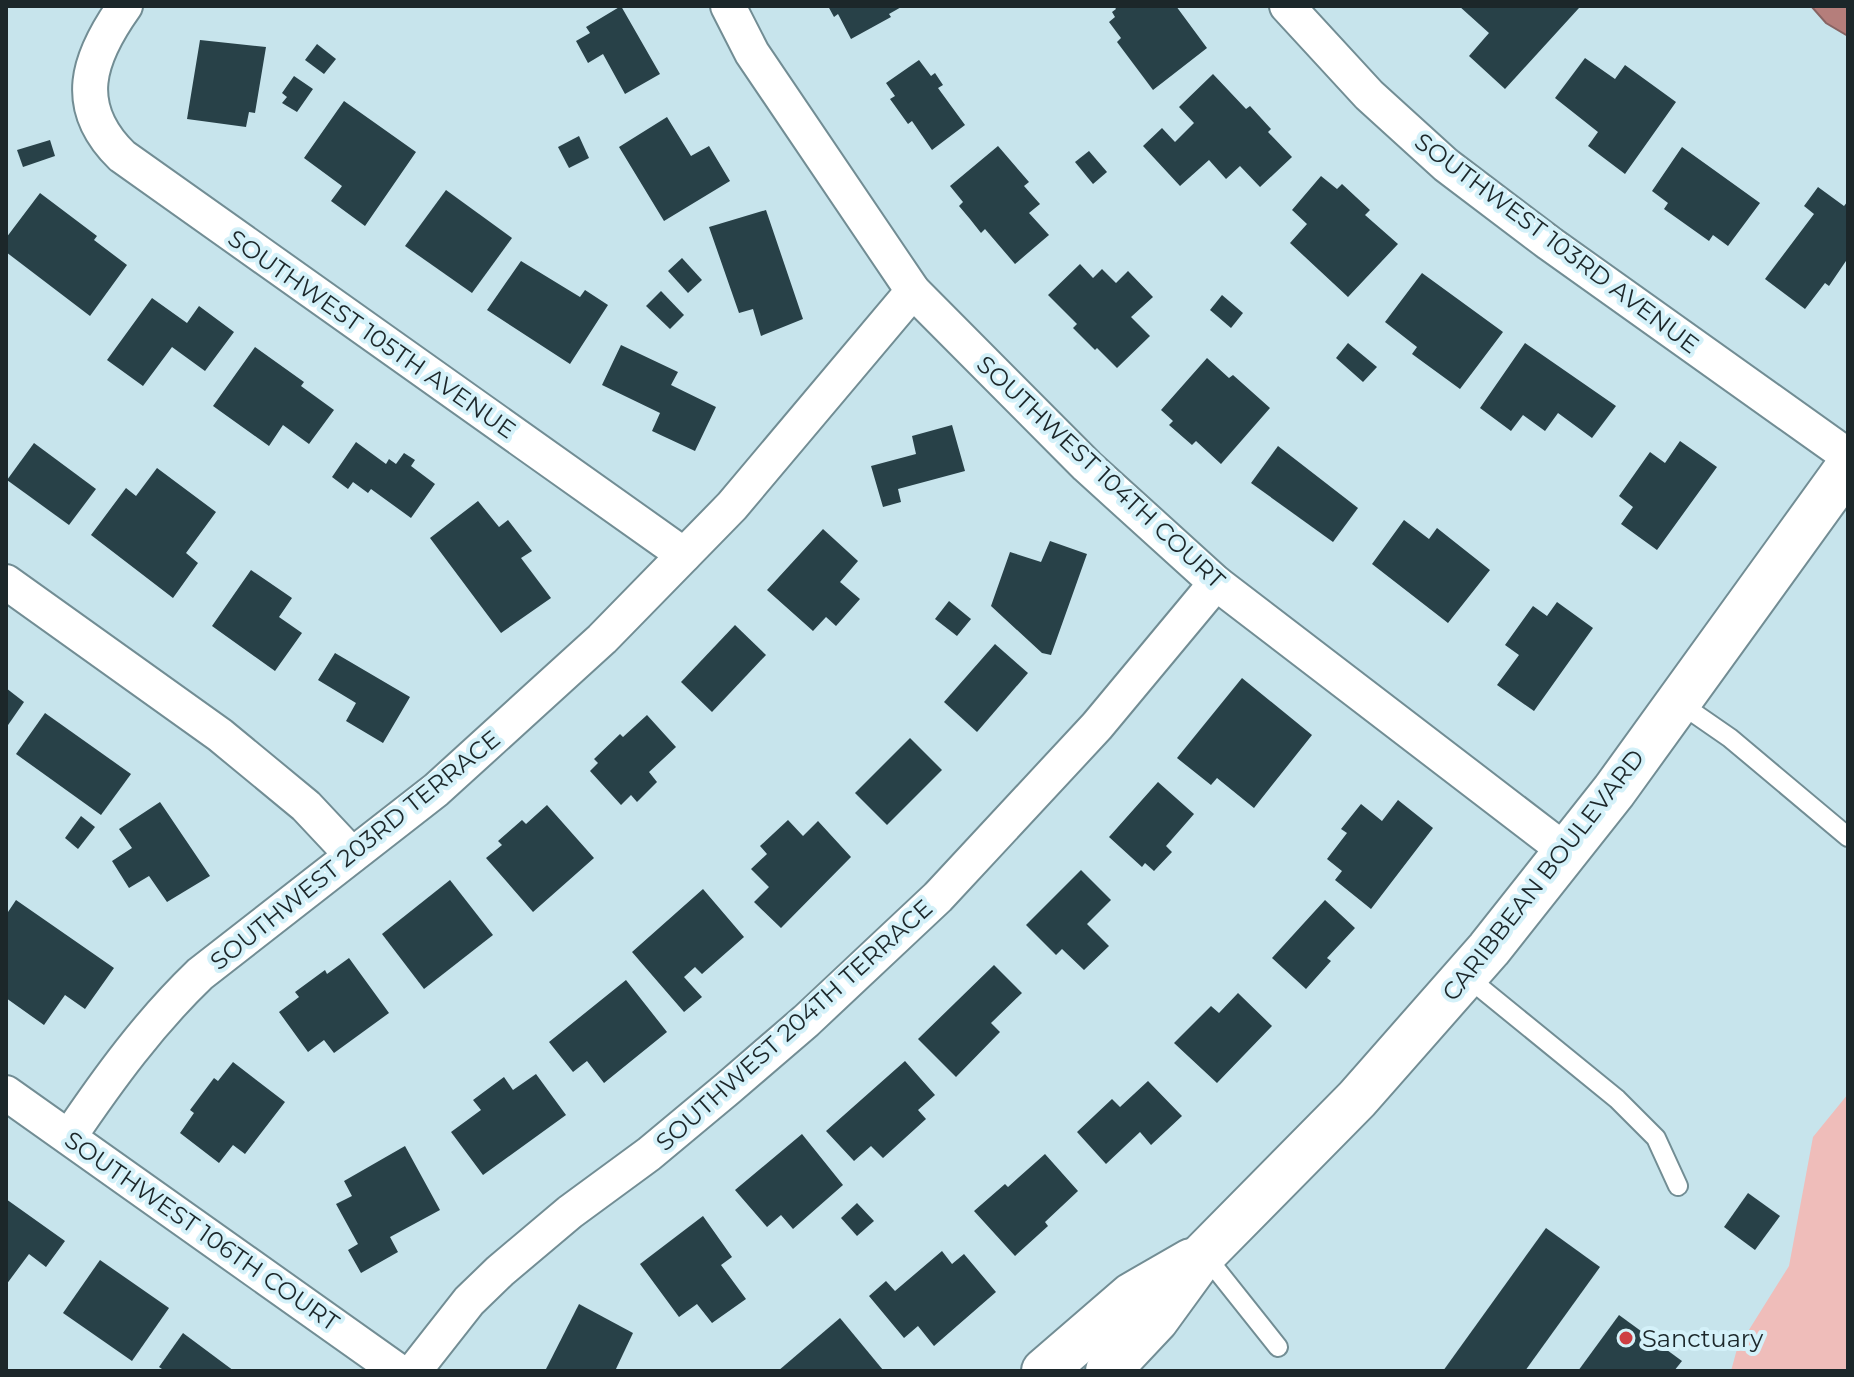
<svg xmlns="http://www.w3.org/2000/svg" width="1854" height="1377" viewBox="0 0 1854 1377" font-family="Montserrat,sans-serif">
<rect width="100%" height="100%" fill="#c7e4ec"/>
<polygon fill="#efbdba" points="1848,1094 1848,1371 1731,1371 1737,1349 1789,1266 1813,1137"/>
<polygon fill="#b57e7b" stroke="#876463" stroke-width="2" points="1811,6 1848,6 1848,36 1826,23"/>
<g fill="#284148">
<polygon points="621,6 660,74 625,94 603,54 588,63 576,41 590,33 586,27"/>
<polygon points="828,6 903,6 889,14 891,17 851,39 838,14 834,17"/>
<polygon points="1114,6 1176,6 1207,48 1153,90 1117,42 1121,38 1109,22 1115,17 1112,12 1116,9"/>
<polygon points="1459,6 1577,6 1579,8 1505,89 1469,56 1489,33"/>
<polygon points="200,40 266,47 255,113 249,112 246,127 187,119"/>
<polygon points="317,44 336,59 324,74 305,60"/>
<polygon points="1585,58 1615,79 1625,65 1676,102 1625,174 1588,146 1598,132 1555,98"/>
<polygon points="919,60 931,76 935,73 943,85 938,88 965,125 932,150 912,121 908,124 890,99 895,96 886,83"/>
<polygon points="1213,74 1246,109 1250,106 1271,129 1268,132 1292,157 1260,187 1240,166 1226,179 1209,160 1180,186 1143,146 1162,128 1175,142 1194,123 1179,107"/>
<polygon points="294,76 313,89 297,112 282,103 287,97 282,93"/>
<polygon points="344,101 416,152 365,226 331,201 342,186 304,158"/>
<polygon points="667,117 691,156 709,146 730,181 664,221 619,147"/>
<polygon points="579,136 589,158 569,168 558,147"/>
<polygon points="50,140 55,156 23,167 17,150"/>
<polygon points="998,146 1029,182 1024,186 1040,204 1029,213 1049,235 1015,264 985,229 981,233 970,219 959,206 963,202 950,186"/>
<polygon points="1682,147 1760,203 1728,246 1713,235 1709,241 1664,209 1668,203 1652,191"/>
<polygon points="1089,151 1107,172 1093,184 1075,162"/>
<polygon points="1321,176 1337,189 1342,184 1370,210 1365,215 1398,244 1348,297 1290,243 1307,224 1292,210"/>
<polygon points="1818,187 1844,206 1848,201 1848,258 1829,286 1825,283 1805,309 1765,279 1814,214 1804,206"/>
<polygon points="446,190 512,238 472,293 405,246"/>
<polygon points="40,193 97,236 94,240 127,265 90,316 6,252 6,238"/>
<polygon points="766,210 803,319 761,336 753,309 739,313 709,227"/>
<polygon points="682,258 702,280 688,293 668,271"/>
<polygon points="521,261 580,297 585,290 608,305 570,364 487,310"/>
<polygon points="1080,264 1093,278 1102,269 1116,283 1128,271 1153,297 1131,317 1150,336 1117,368 1097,348 1095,350 1073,328 1077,324 1048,295"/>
<polygon points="1422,273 1503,332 1460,389 1412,354 1417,347 1385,322"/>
<polygon points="661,291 684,315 670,329 646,306"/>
<polygon points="1222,295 1243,313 1231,328 1210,310"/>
<polygon points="152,298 187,323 199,306 234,332 205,371 172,347 143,386 107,360"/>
<polygon points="1348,343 1377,367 1363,382 1336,358"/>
<polygon points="1525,343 1616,406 1592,438 1558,413 1545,431 1523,415 1511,431 1480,408"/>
<polygon points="621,345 678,372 671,385 716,407 695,451 652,431 660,413 602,385"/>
<polygon points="255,347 304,382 301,386 334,410 309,444 283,425 269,446 213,406"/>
<polygon points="1207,358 1229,378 1233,375 1270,408 1221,464 1196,441 1192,445 1169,425 1173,421 1161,410"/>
<polygon points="952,425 965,471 898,489 901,502 883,507 871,466 916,454 912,436"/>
<polygon points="1680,441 1717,467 1657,550 1621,524 1633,507 1619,496 1650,452 1665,463"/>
<polygon points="356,442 386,464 389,459 396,464 404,453 415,460 411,466 435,484 411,518 371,489 368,493 353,482 348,489 332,477"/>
<polygon points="34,443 96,489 69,525 7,480"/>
<polygon points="1278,446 1358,508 1333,542 1251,483"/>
<polygon points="157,468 216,512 186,553 198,563 173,598 91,535 126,488 136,496"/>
<polygon points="478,501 499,527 508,520 532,551 521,558 551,598 501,633 430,538"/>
<polygon points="1404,520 1429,539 1437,528 1490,570 1448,623 1372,564"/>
<polygon points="823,529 858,561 840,582 860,599 836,626 826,617 813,631 767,590"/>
<polygon points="1050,541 1087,554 1051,655 1042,653 991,606 1010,552 1041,562"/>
<polygon points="251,570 292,598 279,617 302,633 275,671 212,626"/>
<polygon points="949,601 971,619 957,636 935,619"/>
<polygon points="1557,602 1593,628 1534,711 1497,685 1519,655 1505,645 1533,606 1547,616"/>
<polygon points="735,625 766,655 712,712 681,682"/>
<polygon points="995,644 1028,673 977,732 944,702"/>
<polygon points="335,653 410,697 383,743 346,721 356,703 318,680"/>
<polygon points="1242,678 1312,735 1254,808 1217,778 1211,785 1177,758"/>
<polygon points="6,688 24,702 6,728"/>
<polygon points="45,713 131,774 101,815 16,754"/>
<polygon points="647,715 676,747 649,772 657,782 637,802 631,795 621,805 590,771 598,763 594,759 620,734 623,737"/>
<polygon points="910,738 942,770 887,825 855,793"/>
<polygon points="1158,782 1194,814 1166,846 1172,852 1154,871 1145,863 1142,867 1109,837"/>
<polygon points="1398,800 1433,828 1371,909 1335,880 1342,871 1327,859 1347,833 1341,829 1361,804 1382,821"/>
<polygon points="160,802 210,876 167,902 149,876 129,888 112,861 132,848 119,829"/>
<polygon points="547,805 594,858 533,912 486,858 502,845 498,841 522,820 526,824"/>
<polygon points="81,816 95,827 78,849 65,838"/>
<polygon points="788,820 803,836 818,821 851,857 781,928 754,902 769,887 751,869 767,854 760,846"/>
<polygon points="1081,870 1111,900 1087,924 1109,946 1084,970 1062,949 1056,955 1026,925"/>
<polygon points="450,880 493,935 424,989 382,934"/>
<polygon points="703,889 744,937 702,974 695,967 684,977 702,997 684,1012 632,952"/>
<polygon points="16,900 114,968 85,1009 65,995 44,1025 6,998 6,915"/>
<polygon points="1325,900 1355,928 1327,958 1331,961 1306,989 1272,958"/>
<polygon points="349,958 389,1013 334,1053 324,1040 308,1052 279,1012 299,997 295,992 325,970 327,974"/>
<polygon points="994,965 1022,993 991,1023 1000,1032 956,1077 918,1039"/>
<polygon points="626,980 667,1032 604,1083 587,1061 573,1072 549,1042"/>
<polygon points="1238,993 1272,1026 1217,1083 1174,1043 1211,1006 1219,1013"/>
<polygon points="905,1061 935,1095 918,1110 926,1119 883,1158 871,1146 854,1161 826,1131"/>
<polygon points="233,1062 285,1102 245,1154 233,1145 219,1163 180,1133 194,1113 190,1110 214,1078 218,1081"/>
<polygon points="536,1074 566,1115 483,1175 451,1132 481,1110 473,1100 504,1077 513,1090"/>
<polygon points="1148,1081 1182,1116 1151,1145 1140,1132 1106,1164 1077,1132 1112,1099 1120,1107"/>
<polygon points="802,1134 843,1185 793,1229 781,1215 767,1227 735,1190"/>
<polygon points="405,1146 440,1210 390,1237 398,1252 361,1273 348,1250 358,1244 336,1204 352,1196 344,1181"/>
<polygon points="1045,1154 1078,1191 1045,1222 1048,1226 1015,1256 974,1211 1005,1184 1008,1187"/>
<polygon points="1748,1193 1780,1216 1755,1250 1724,1227"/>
<polygon points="6,1199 65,1241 46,1267 29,1254 6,1285"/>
<polygon points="857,1203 874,1221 857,1236 841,1218"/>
<polygon points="703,1216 732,1257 721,1265 746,1299 712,1323 697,1304 679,1317 640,1264"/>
<polygon points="1546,1228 1600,1267 1525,1371 1443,1371"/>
<polygon points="942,1251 952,1264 964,1254 996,1292 934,1346 918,1326 904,1338 869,1296 886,1281 895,1291"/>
<polygon points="100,1260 169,1308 132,1361 63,1313"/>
<polygon points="579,1304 633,1333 615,1371 545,1371"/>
<polygon points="1619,1315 1682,1361 1674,1371 1578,1371"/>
<polygon points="840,1318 883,1370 778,1371"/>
<polygon points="183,1333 234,1371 165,1371 159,1367"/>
</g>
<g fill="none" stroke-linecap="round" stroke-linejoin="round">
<g stroke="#728d94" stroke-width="22">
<g id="service">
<polyline points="1678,702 1730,738 1848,837"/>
<polyline points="1466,976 1617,1099 1656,1138 1678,1186"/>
<polyline points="1204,1254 1278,1347"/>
</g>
</g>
<g stroke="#728d94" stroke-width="38">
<g id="minor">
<path d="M125 6C88 58 71 106 122 156L684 555"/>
<polyline points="728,6 752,53 913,291 1087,466 1216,583 1567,852"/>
<polyline points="1287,6 1369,95 1446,165 1549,243 1848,456"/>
<polyline points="6,582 220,735 306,806 352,855"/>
<polyline points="6,1093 398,1371"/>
<path d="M69 1137C109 1078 149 1023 200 974L436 790 602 639 732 506 913 291"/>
<polyline points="414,1371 469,1301 500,1271 570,1212 649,1154 727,1089 806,1021 938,897 1097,726 1216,583"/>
</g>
</g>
<g stroke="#728d94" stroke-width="48">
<g id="tertiary">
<polyline points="1044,1371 1132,1295 1191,1261"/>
<polyline points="1108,1371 1156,1320 1204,1254 1357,1099 1489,949 1614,791 1848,467"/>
</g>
</g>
<use href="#service" stroke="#fff" stroke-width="18"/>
<use href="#minor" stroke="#fff" stroke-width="34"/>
<use href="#tertiary" stroke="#fff" stroke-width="44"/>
</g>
<circle fill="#ce3e43" stroke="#d4f1f9" stroke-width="3" cx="1626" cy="1338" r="8"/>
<g text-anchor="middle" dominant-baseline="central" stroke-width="8" stroke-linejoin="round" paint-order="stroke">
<g font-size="24" fill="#1c272a" stroke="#d4f1f9">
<text transform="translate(1557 243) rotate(37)">SOUTHWEST 103RD AVENUE</text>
<text transform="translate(372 334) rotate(35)">SOUTHWEST 105TH AVENUE</text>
<text transform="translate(1101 472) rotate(43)">SOUTHWEST 104TH COURT</text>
<text transform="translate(355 850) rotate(-39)">SOUTHWEST 203RD TERRACE</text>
<text transform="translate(1543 875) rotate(-52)">CARIBBEAN BOULEVARD</text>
<text transform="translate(794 1025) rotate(-42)">SOUTHWEST 204TH TERRACE</text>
<text transform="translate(202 1231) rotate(35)">SOUTHWEST 106TH COURT</text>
</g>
<g font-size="24" fill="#1c272a" stroke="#d4f1f9" text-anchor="start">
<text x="1642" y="1338">Sanctuary</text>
</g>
</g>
<rect width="1854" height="1377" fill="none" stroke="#1c272a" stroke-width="16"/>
</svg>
